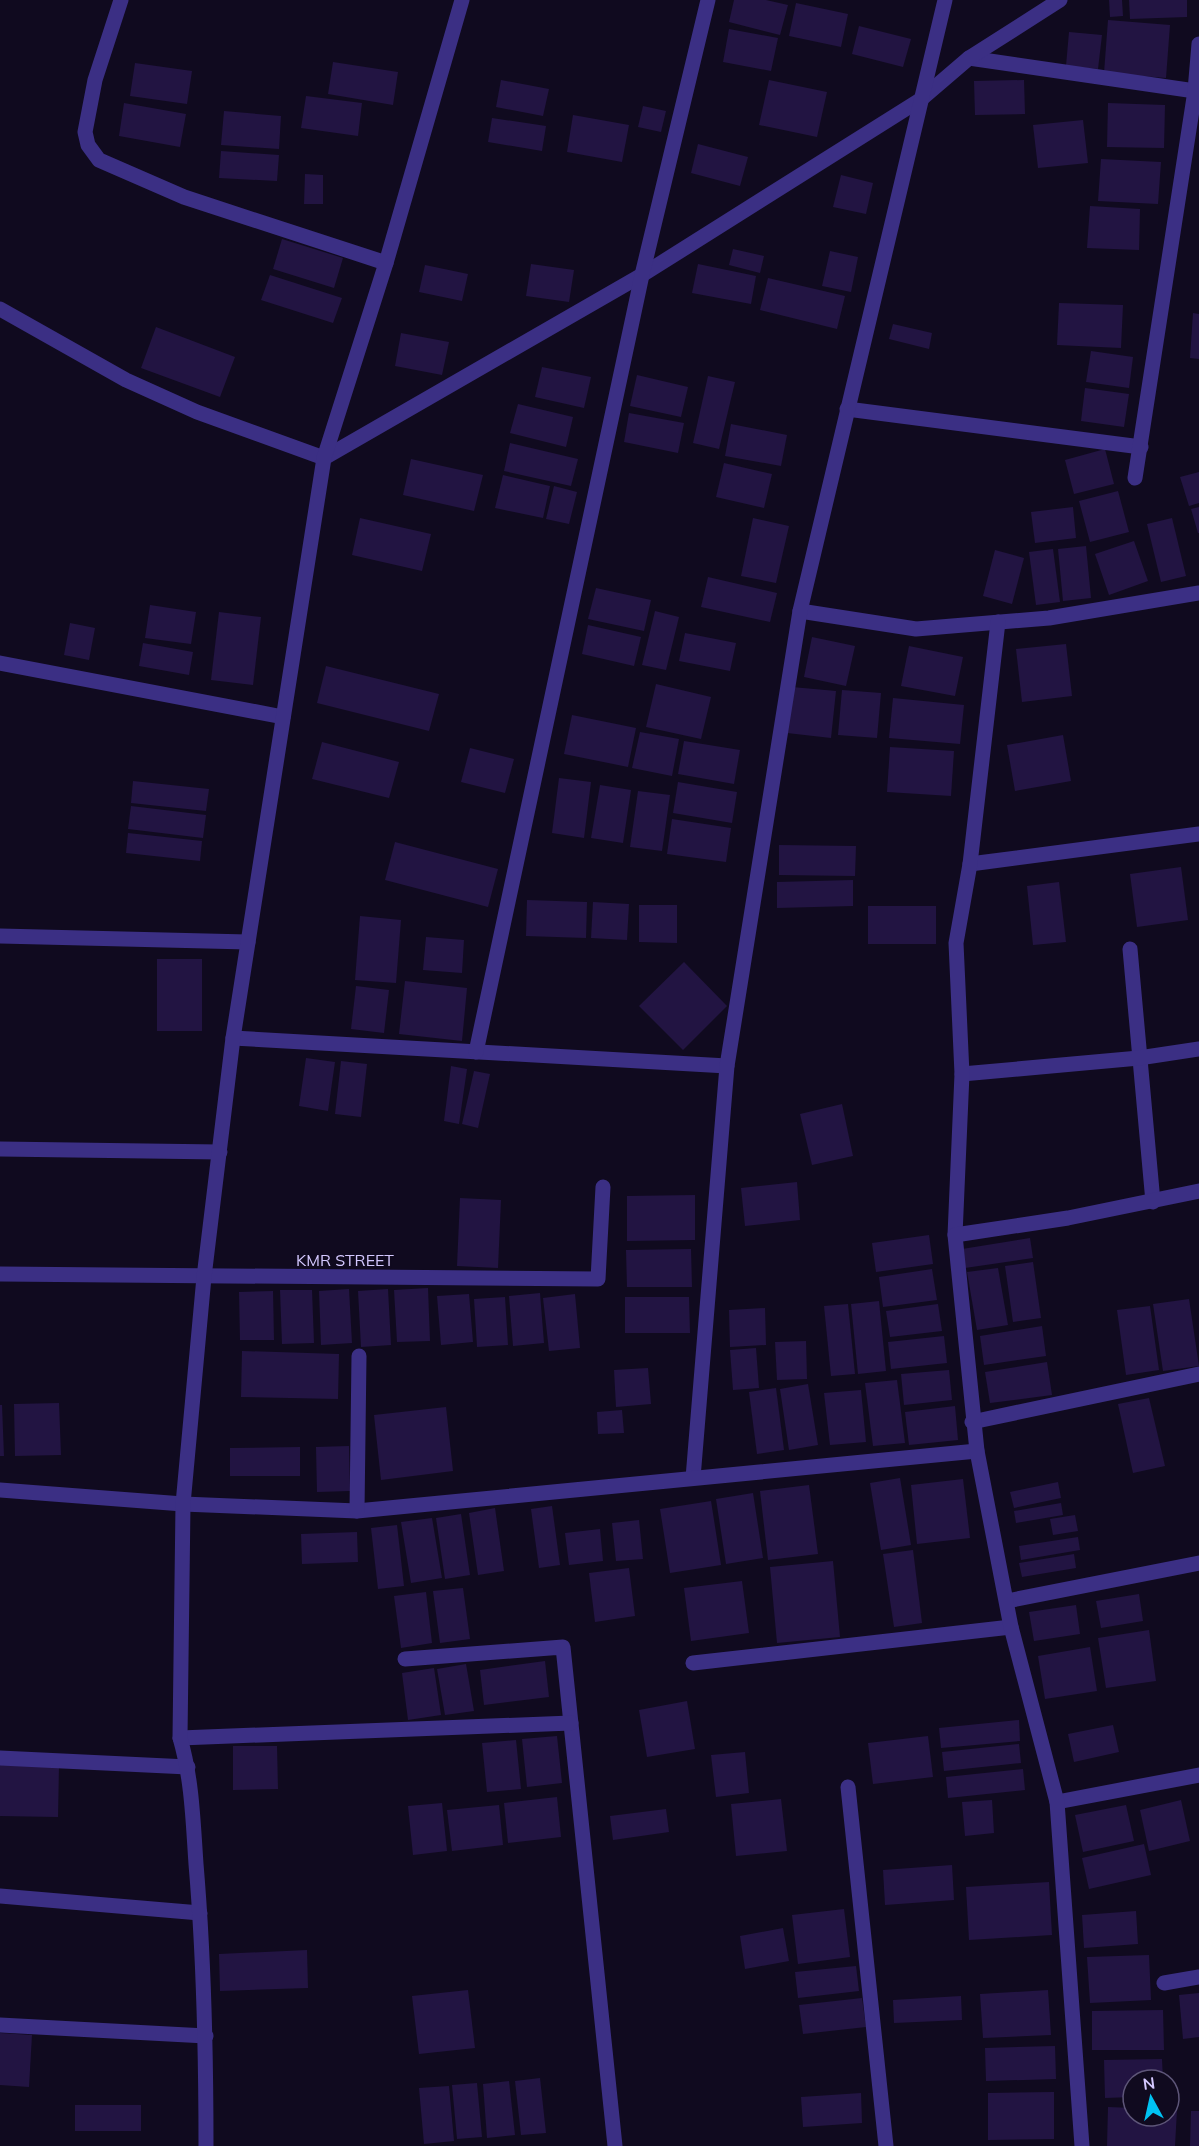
<svg xmlns="http://www.w3.org/2000/svg" width="1199" height="2146" viewBox="0 0 1199 2146" font-family="Mulish,sans-serif">
<rect width="100%" height="100%" fill="#100a1f"/>
<g fill="#221442">
<polygon points="734,0 766,0 788,5 780,35 729,22"/>
<polygon points="1109,0 1122,0 1123,16 1110,17"/>
<polygon points="1129,0 1187,0 1187,17 1130,19"/>
<polygon points="796,3 848,14 841,47 789,36"/>
<polygon points="1108,20 1170,25 1166,78 1104,73"/>
<polygon points="859,26 911,39 903,67 852,54"/>
<polygon points="729,29 778,38 771,71 723,62"/>
<polygon points="1069,32 1102,35 1098,69 1066,66"/>
<polygon points="333,62 398,72 393,105 328,94"/>
<polygon points="135,63 192,71 187,104 130,96"/>
<polygon points="501,80 549,89 543,116 496,107"/>
<polygon points="769,80 827,92 817,137 759,125"/>
<polygon points="1024,80 1025,114 975,115 974,81"/>
<polygon points="306,96 362,103 358,136 301,128"/>
<polygon points="124,103 186,114 180,147 119,136"/>
<polygon points="1108,103 1165,105 1164,148 1107,147"/>
<polygon points="643,106 666,111 661,132 638,127"/>
<polygon points="224,111 281,116 279,149 221,145"/>
<polygon points="573,115 629,125 622,162 567,152"/>
<polygon points="492,118 546,126 542,151 488,142"/>
<polygon points="1083,120 1088,163 1038,168 1033,125"/>
<polygon points="698,144 748,157 740,186 691,173"/>
<polygon points="221,151 279,155 277,181 219,178"/>
<polygon points="1101,159 1161,162 1158,204 1098,201"/>
<polygon points="305,174 323,175 323,204 304,204"/>
<polygon points="841,175 873,183 866,214 833,207"/>
<polygon points="1090,206 1140,209 1139,250 1087,248"/>
<polygon points="282,239 343,258 334,288 273,269"/>
<polygon points="733,249 764,256 760,273 729,265"/>
<polygon points="830,251 858,257 851,292 822,286"/>
<polygon points="531,264 574,270 569,302 526,296"/>
<polygon points="698,264 756,276 751,304 692,293"/>
<polygon points="425,265 468,274 462,301 419,292"/>
<polygon points="270,275 342,298 333,323 261,300"/>
<polygon points="768,278 845,296 837,329 760,310"/>
<polygon points="1059,303 1123,305 1121,348 1057,345"/>
<polygon points="1193,313 1199,314 1199,359 1190,358"/>
<polygon points="893,324 932,333 929,349 889,339"/>
<polygon points="156,327 235,357 220,397 141,368"/>
<polygon points="401,333 449,342 442,375 395,366"/>
<polygon points="1091,351 1133,357 1129,388 1086,382"/>
<polygon points="542,367 591,377 584,408 535,397"/>
<polygon points="637,375 688,387 681,417 630,406"/>
<polygon points="708,376 735,382 719,449 693,443"/>
<polygon points="1085,388 1129,394 1124,427 1081,421"/>
<polygon points="518,404 573,417 566,447 510,433"/>
<polygon points="629,413 684,423 678,453 624,442"/>
<polygon points="731,424 787,435 781,466 725,456"/>
<polygon points="510,443 578,459 571,486 504,471"/>
<polygon points="1105,449 1114,484 1074,494 1065,460"/>
<polygon points="411,459 483,475 474,511 403,495"/>
<polygon points="724,463 772,474 764,508 716,497"/>
<polygon points="1199,472 1199,503 1189,506 1180,477"/>
<polygon points="503,475 550,486 543,518 495,508"/>
<polygon points="554,486 577,492 569,524 546,519"/>
<polygon points="1118,491 1129,532 1090,542 1079,501"/>
<polygon points="1073,507 1076,538 1035,543 1031,512"/>
<polygon points="1199,507 1199,533 1198,533 1191,509"/>
<polygon points="360,518 431,534 422,571 352,555"/>
<polygon points="753,518 789,526 776,583 741,576"/>
<polygon points="1172,518 1186,576 1161,582 1147,524"/>
<polygon points="1134,541 1148,581 1109,595 1095,554"/>
<polygon points="1086,546 1091,598 1063,601 1058,549"/>
<polygon points="1053,549 1060,602 1036,605 1029,552"/>
<polygon points="995,550 1024,558 1012,604 983,596"/>
<polygon points="708,577 777,593 770,622 701,607"/>
<polygon points="596,588 651,600 644,631 588,619"/>
<polygon points="150,605 196,612 191,644 145,638"/>
<polygon points="655,611 679,617 666,670 642,665"/>
<polygon points="219,612 261,617 253,685 211,680"/>
<polygon points="70,623 95,628 89,660 64,655"/>
<polygon points="588,625 641,637 634,666 582,654"/>
<polygon points="685,633 736,643 730,671 679,661"/>
<polygon points="812,637 855,646 846,686 804,677"/>
<polygon points="143,643 193,652 189,675 139,666"/>
<polygon points="1066,644 1072,696 1022,702 1016,649"/>
<polygon points="909,646 963,657 955,696 901,686"/>
<polygon points="326,666 439,694 429,731 317,703"/>
<polygon points="656,684 711,697 701,739 646,727"/>
<polygon points="792,687 836,691 831,738 787,733"/>
<polygon points="842,690 881,693 877,738 838,735"/>
<polygon points="893,698 964,705 960,744 889,738"/>
<polygon points="572,715 636,728 628,767 564,754"/>
<polygon points="640,732 679,739 672,776 632,768"/>
<polygon points="1063,735 1071,781 1015,791 1007,745"/>
<polygon points="684,741 740,750 734,784 678,774"/>
<polygon points="322,742 399,762 389,798 312,779"/>
<polygon points="890,747 954,751 951,796 887,792"/>
<polygon points="470,748 514,759 505,793 461,782"/>
<polygon points="559,778 591,782 584,838 552,833"/>
<polygon points="133,781 209,789 206,811 131,803"/>
<polygon points="678,782 737,792 732,823 673,813"/>
<polygon points="600,785 631,790 623,843 591,838"/>
<polygon points="638,791 670,795 662,851 630,847"/>
<polygon points="131,806 206,815 203,838 128,829"/>
<polygon points="672,819 731,828 726,862 667,854"/>
<polygon points="128,833 202,841 200,861 126,853"/>
<polygon points="395,842 498,869 488,907 385,880"/>
<polygon points="779,845 856,846 855,876 779,875"/>
<polygon points="1181,867 1188,920 1137,927 1130,874"/>
<polygon points="853,880 853,906 777,908 777,882"/>
<polygon points="1059,882 1066,942 1033,945 1027,886"/>
<polygon points="527,900 587,902 586,938 526,936"/>
<polygon points="593,902 629,904 627,940 591,938"/>
<polygon points="639,905 677,905 677,943 639,942"/>
<rect x="868" y="906" width="68" height="38"/>
<polygon points="360,916 401,920 396,983 355,980"/>
<polygon points="426,937 464,940 462,973 423,970"/>
<rect x="157" y="959" width="45" height="72"/>
<polygon points="684,962 727,1006 683,1050 639,1006"/>
<polygon points="405,981 467,988 462,1041 399,1034"/>
<polygon points="356,986 389,990 384,1033 351,1029"/>
<polygon points="306,1058 335,1062 328,1111 299,1106"/>
<polygon points="341,1061 367,1064 361,1117 335,1114"/>
<polygon points="451,1066 467,1069 459,1124 444,1121"/>
<polygon points="474,1071 490,1074 478,1128 462,1124"/>
<polygon points="842,1104 853,1156 812,1165 800,1114"/>
<polygon points="797,1182 800,1220 745,1226 741,1188"/>
<polygon points="695,1195 695,1240 627,1241 627,1196"/>
<polygon points="460,1198 501,1200 498,1268 457,1266"/>
<polygon points="929,1235 933,1264 876,1272 872,1243"/>
<polygon points="1030,1238 1033,1258 965,1268 962,1249"/>
<polygon points="691,1249 692,1287 627,1287 626,1250"/>
<polygon points="1033,1262 1041,1318 1013,1322 1005,1266"/>
<polygon points="998,1268 1008,1325 977,1330 967,1272"/>
<polygon points="932,1269 937,1300 883,1307 879,1277"/>
<polygon points="428,1288 430,1341 397,1342 394,1290"/>
<polygon points="349,1289 352,1343 321,1345 319,1291"/>
<polygon points="388,1289 391,1345 361,1347 358,1291"/>
<polygon points="280,1290 312,1290 314,1343 282,1344"/>
<polygon points="273,1291 274,1340 240,1340 239,1292"/>
<polygon points="540,1293 544,1343 513,1346 509,1296"/>
<polygon points="469,1294 473,1342 441,1345 437,1296"/>
<polygon points="575,1294 580,1348 549,1351 543,1298"/>
<polygon points="505,1297 508,1345 477,1347 474,1299"/>
<polygon points="625,1297 689,1297 690,1333 625,1333"/>
<polygon points="1189,1299 1199,1366 1163,1371 1153,1304"/>
<polygon points="879,1301 886,1371 858,1374 851,1304"/>
<polygon points="848,1304 855,1374 831,1376 824,1306"/>
<polygon points="938,1304 942,1331 890,1337 886,1311"/>
<polygon points="1150,1306 1159,1370 1126,1375 1117,1310"/>
<polygon points="765,1308 766,1345 730,1347 729,1310"/>
<polygon points="1042,1326 1046,1356 984,1365 980,1336"/>
<polygon points="944,1336 947,1363 891,1369 888,1342"/>
<polygon points="806,1341 807,1379 777,1380 775,1342"/>
<polygon points="756,1348 759,1388 733,1390 730,1350"/>
<polygon points="242,1351 339,1354 338,1399 241,1397"/>
<polygon points="1047,1362 1052,1395 990,1403 985,1372"/>
<polygon points="648,1368 651,1404 616,1407 614,1370"/>
<polygon points="949,1370 952,1400 904,1405 901,1374"/>
<polygon points="897,1380 905,1443 873,1446 865,1383"/>
<polygon points="808,1384 818,1445 789,1450 780,1389"/>
<polygon points="776,1388 784,1450 757,1454 749,1392"/>
<polygon points="861,1390 866,1442 830,1445 824,1393"/>
<polygon points="1149,1398 1165,1466 1133,1473 1118,1404"/>
<polygon points="59,1403 61,1455 15,1456 14,1404"/>
<polygon points="0,1405 2,1405 4,1456 0,1456"/>
<polygon points="955,1406 958,1440 909,1445 905,1412"/>
<polygon points="446,1407 453,1471 381,1480 374,1415"/>
<polygon points="622,1410 624,1433 598,1434 597,1412"/>
<polygon points="349,1446 350,1491 317,1492 316,1447"/>
<polygon points="300,1447 300,1476 230,1476 230,1448"/>
<polygon points="900,1478 911,1545 881,1550 870,1483"/>
<polygon points="963,1479 970,1538 917,1544 911,1485"/>
<polygon points="1058,1482 1061,1498 1014,1508 1010,1492"/>
<polygon points="809,1485 818,1554 768,1560 760,1491"/>
<polygon points="753,1493 763,1558 726,1564 716,1499"/>
<polygon points="711,1501 721,1565 670,1573 660,1509"/>
<polygon points="1061,1503 1063,1515 1016,1523 1014,1511"/>
<polygon points="552,1506 560,1565 539,1568 531,1509"/>
<polygon points="495,1508 504,1571 478,1575 469,1513"/>
<polygon points="461,1514 470,1575 445,1579 436,1518"/>
<polygon points="1075,1515 1078,1531 1053,1535 1050,1519"/>
<polygon points="432,1518 442,1578 411,1583 401,1522"/>
<polygon points="639,1520 643,1559 616,1561 612,1523"/>
<polygon points="397,1525 404,1586 378,1589 371,1528"/>
<polygon points="600,1529 603,1561 569,1565 565,1533"/>
<polygon points="357,1532 358,1562 302,1564 301,1534"/>
<polygon points="1078,1537 1080,1550 1021,1560 1019,1546"/>
<polygon points="913,1550 922,1623 894,1627 883,1554"/>
<polygon points="1074,1554 1076,1568 1022,1577 1019,1563"/>
<polygon points="833,1561 840,1637 777,1643 770,1567"/>
<polygon points="629,1568 635,1616 595,1622 589,1573"/>
<polygon points="742,1581 749,1633 691,1641 684,1588"/>
<polygon points="463,1588 470,1639 440,1643 433,1591"/>
<polygon points="426,1592 432,1643 401,1648 394,1596"/>
<polygon points="1139,1594 1143,1621 1101,1628 1096,1601"/>
<polygon points="1076,1605 1080,1634 1034,1641 1029,1612"/>
<polygon points="1149,1630 1156,1681 1106,1688 1098,1638"/>
<polygon points="1090,1647 1097,1691 1045,1699 1038,1656"/>
<polygon points="545,1661 549,1697 484,1705 480,1670"/>
<polygon points="466,1664 474,1711 445,1715 437,1669"/>
<polygon points="434,1668 441,1715 408,1720 402,1673"/>
<polygon points="687,1701 695,1749 647,1757 639,1710"/>
<polygon points="1019,1720 1020,1741 941,1748 939,1728"/>
<polygon points="1113,1725 1119,1752 1074,1762 1068,1734"/>
<polygon points="557,1736 562,1783 527,1787 522,1739"/>
<polygon points="928,1736 933,1777 873,1784 868,1743"/>
<polygon points="516,1740 521,1789 487,1792 482,1743"/>
<polygon points="1019,1744 1021,1763 944,1771 942,1752"/>
<polygon points="233,1746 277,1746 278,1789 233,1790"/>
<polygon points="745,1752 749,1793 716,1797 711,1755"/>
<polygon points="0,1765 59,1766 58,1817 0,1816"/>
<polygon points="1023,1769 1025,1790 948,1798 946,1777"/>
<polygon points="557,1797 561,1837 508,1843 504,1803"/>
<polygon points="781,1799 787,1851 736,1856 731,1804"/>
<polygon points="992,1800 994,1833 965,1836 962,1802"/>
<polygon points="1181,1800 1190,1841 1149,1851 1140,1810"/>
<polygon points="442,1803 447,1851 413,1855 408,1806"/>
<polygon points="499,1805 503,1845 452,1851 447,1810"/>
<polygon points="1126,1805 1134,1841 1083,1852 1075,1815"/>
<polygon points="666,1809 669,1832 613,1840 610,1816"/>
<polygon points="1144,1844 1151,1875 1089,1889 1082,1858"/>
<polygon points="952,1865 954,1900 885,1905 883,1870"/>
<polygon points="1049,1882 1052,1935 969,1940 966,1887"/>
<polygon points="844,1909 850,1957 798,1964 792,1915"/>
<polygon points="1136,1911 1138,1944 1084,1948 1082,1915"/>
<polygon points="783,1928 789,1961 745,1969 740,1936"/>
<polygon points="307,1950 308,1988 220,1991 219,1954"/>
<polygon points="1149,1955 1151,2000 1090,2003 1087,1957"/>
<polygon points="856,1966 859,1991 798,1998 795,1972"/>
<polygon points="468,1990 475,2048 419,2054 412,1996"/>
<polygon points="1048,1990 1051,2035 983,2038 980,1994"/>
<polygon points="1199,1993 1199,2037 1183,2039 1179,1995"/>
<polygon points="961,1996 962,2020 894,2023 893,2000"/>
<polygon points="862,1998 866,2027 803,2034 799,2005"/>
<polygon points="1163,2010 1164,2050 1092,2050 1092,2011"/>
<polygon points="0,2033 32,2035 29,2087 0,2085"/>
<polygon points="1055,2046 1056,2079 986,2081 985,2048"/>
<polygon points="1162,2059 1163,2080 1133,2080 1133,2097 1105,2098 1104,2060"/>
<polygon points="540,2078 546,2133 521,2135 515,2081"/>
<polygon points="509,2081 515,2135 487,2138 483,2084"/>
<polygon points="477,2083 482,2137 457,2139 452,2085"/>
<polygon points="449,2086 454,2141 424,2144 419,2088"/>
<polygon points="1054,2092 1054,2139 988,2140 988,2093"/>
<polygon points="861,2093 862,2123 803,2127 801,2097"/>
<rect x="75" y="2105" width="66" height="26"/>
<polygon points="1108,2107 1133,2108 1133,2116 1169,2116 1169,2110 1177,2110 1175,2146 1107,2146"/>
<polygon points="1191,2111 1199,2111 1199,2146 1190,2146"/>
</g>
<g fill="none" stroke-linecap="round" stroke-linejoin="round">
<g stroke="#3b2f84" stroke-width="15">
<polyline points="121,0 95,80 85,132 88,145 99,160 184,197 386,263"/>
<polyline points="969,58 1195,91"/>
<polyline points="0,309 126,380 197,412 324,458 642,275 920,100 969,58 1060,0"/>
<polyline points="847,409 1141,447"/>
<polyline points="1135,478 1195,91 1199,44"/>
<polyline points="800,611 916,629 1049,618 1199,593"/>
<polyline points="0,663 283,717"/>
<polyline points="970,864 1199,834"/>
<polyline points="0,936 248,942"/>
<polyline points="1130,949 1153,1202"/>
<polyline points="233,1038 727,1066"/>
<polyline points="476,1052 642,275 708,0"/>
<polyline points="962,1074 1139,1058 1199,1049"/>
<polyline points="0,1149 220,1152"/>
<polyline points="955,1235 962,1074 956,943 970,864 998,622"/>
<polyline points="0,1274 598,1279 603,1187"/>
<polyline points="972,1422 1199,1374"/>
<polyline points="693,1478 727,1066 800,611 945,0"/>
<polyline points="0,1490 183,1504 357,1511 977,1451"/>
<polyline points="357,1511 359,1356"/>
<polyline points="1007,1601 1199,1563"/>
<polyline points="405,1659 563,1647 615,2146"/>
<polyline points="693,1663 1011,1627"/>
<polyline points="180,1738 571,1723"/>
<polyline points="0,1758 188,1767"/>
<polyline points="848,1787 886,2146"/>
<polyline points="1057,1802 1199,1775"/>
<polyline points="0,1896 200,1913"/>
<polyline points="1164,1983 1199,1977"/>
<polyline points="0,2025 206,2036"/>
<path d="M206 2146C206 2052 204 1958 196 1864 193 1821 192 1779 180 1738L183 1504 204 1277 233 1038 324 458 386 263 462 0"/>
<polyline points="1082,2146 1057,1802 1011,1627 977,1451 955,1235 1068,1218 1199,1191"/>
</g>
</g>
<g text-anchor="middle" dominant-baseline="central" stroke-width="4.5" stroke-linejoin="round" paint-order="stroke">
<g font-size="16" fill="#d4c8ff" stroke="#100a1f">
<text x="345" y="1260">KMR STREET</text>
</g>
</g>
<g transform="translate(1151 2098) rotate(352)"><circle r="28" fill="#100a1f" stroke="#5e5679" stroke-width="1.5"/>
<path d="M0-4.5L10 22L0 15L-10 22Z" fill="#00c2f3"/>
<text y="-9" font-size="16" font-weight="bold" text-anchor="middle" fill="#d4c8ff">N</text>
</g>
</svg>
